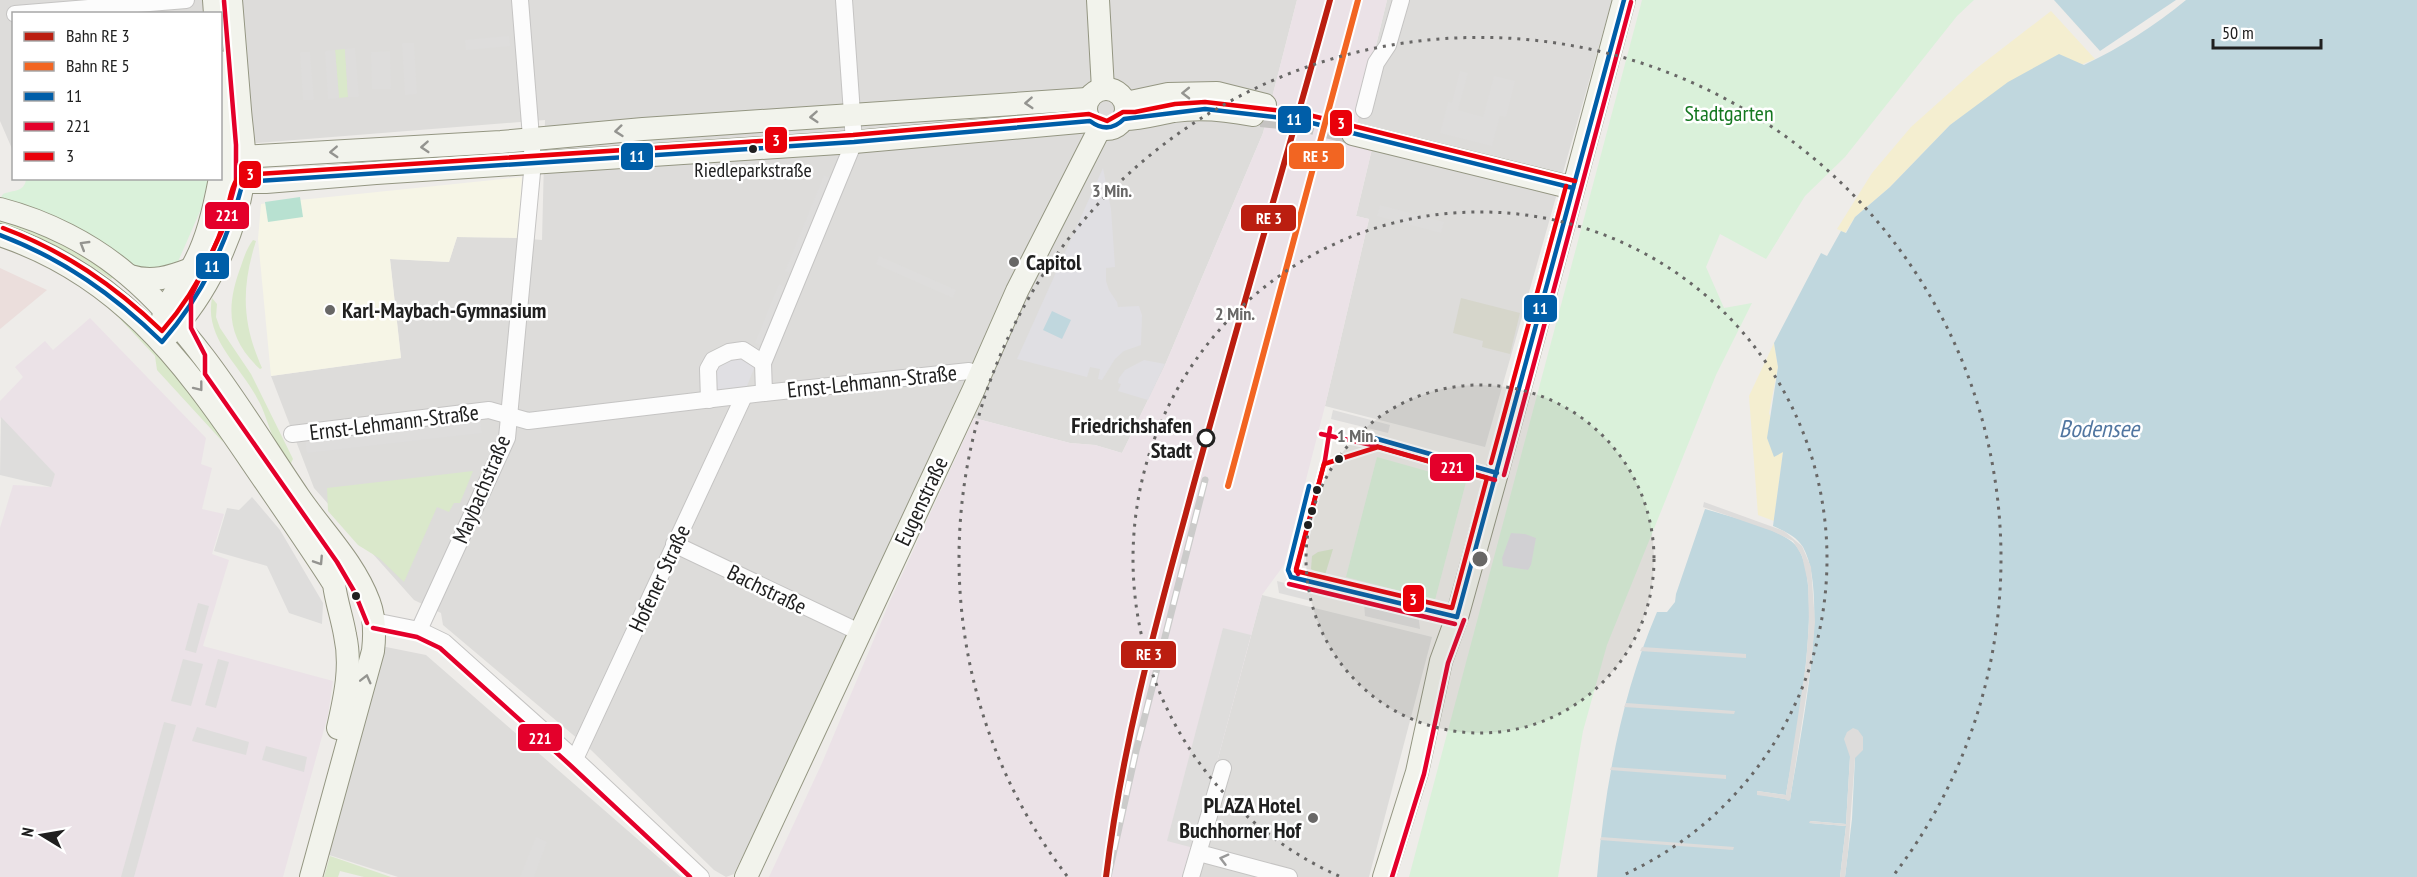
<svg xmlns="http://www.w3.org/2000/svg" width="2417" height="877" viewBox="0 0 2417 877" font-family="'PT Sans Narrow',sans-serif">
<rect width="100%" height="100%" fill="#eeece9"/>
<g fill="#dddcda">
<polygon points="0,0 1297,0 1263,133 1165,365 1122,453 1095,445 1070,443 974,418 951,427 734,874 726,877 714,870 591,750 443,625 441,613 414,600 314,488 271,376 401,358 390,259 449,262 457,237 518,238 542,240 545,120 221,146 220,14 14,14 13,151 0,121"/>
<polygon points="1387,0 1612,0 1485,447 1325,406 1369,219 1356,216 1376,132 1357,124"/>
<polygon points="1262,595 1432,637 1369,877 1186,877"/>
<polygon points="381,646 426,655 681,877 398,877 323,853"/>
</g>
<polygon fill="#ebdedc" points="0,268 47,290 0,329"/>
<g fill="#ebe2e7">
<polygon points="1297,0 1387,0 1357,124 1376,132 1356,216 1369,219 1325,406 1284,565 1262,595 1186,877 769,877 822,763 890,601 974,418 1070,443 1095,445 1122,453 1165,365 1263,133"/>
<polygon points="90,318 206,438 201,464 212,468 202,509 224,514 212,554 229,560 203,646 333,681 328,715 283,877 0,877 0,528 13,485 50,487 55,474 0,418 0,401 23,377 15,367 45,341 53,350"/>
</g>
<polygon fill="#f6f5e6" points="522,177 518,238 457,237 449,262 390,259 401,358 271,376 258,239 261,204"/>
<polygon fill="#d6d6cb" points="1461,298 1520,313 1510,354 1482,347 1483,341 1453,333"/>
<g fill="#dae8cb">
<polygon points="345,49 348,97 339,98 335,50"/>
<path d="M0 219 42 232 116 274 111 279C77 255 40 236 0 224Z"/>
<path d="M253 240 256 241C241 288 242 323 262 368L260 369C226 338 226 306 241 266 244 257 247 248 253 240Z"/>
<path d="M212 298 217 304 216 317 220 328 251 374 293 459 290 465C285 457 279 450 275 441 268 427 265 411 257 398 240 365 204 338 212 298Z"/>
<polygon points="104,302 158,349 219,430 223,442 157,370 155,356"/>
<polygon points="473,471 460,503 454,503 449,512 437,507 404,582 379,558 358,545 328,511 327,488"/>
<polygon points="1333,549 1325,575 1321,575 1311,569 1312,556 1318,552"/>
<polygon points="330,856 391,877 364,877 340,871 338,877 324,877"/>
</g>
<g fill="#f4eed0">
<polygon points="2051,11 2095,59 1971,110 1950,125 1890,187 1855,217 1845,233 1837,229 1872,173 1911,127 1977,68"/>
<polygon points="1774,343 1778,367 1769,413 1783,452 1774,521 1758,515 1749,396"/>
</g>
<g fill="#daf1da">
<polygon points="1642,0 1974,0 1957,16 1845,157 1805,196 1766,259 1720,234 1706,267 1724,308 1752,303 1716,375 1607,645 1583,731 1558,877 1409,877"/>
<path d="M26 179H208L201 209 177 264 149 275 0 199 3 194C13 190 25 192 26 179Z"/>
<polygon points="1377,457 1466,482 1435,600 1346,577"/>
</g>
<polygon fill="#b8e1d1" points="300,197 303,217 268,222 265,202"/>
<g fill="#dedddc">
<polygon points="509,36 510,46 466,50 465,40"/>
<polygon points="402,43 414,43 417,94 405,95"/>
<polygon points="355,48 359,97 348,97 345,49"/>
<polygon points="335,50 339,98 328,99 325,51"/>
<polygon points="390,51 391,89 372,89 371,52"/>
<polygon points="300,52 310,52 314,100 303,100"/>
<polygon points="1460,71 1468,73 1458,110 1483,117 1494,76 1515,81 1506,117 1500,116 1492,146 1440,133 1448,102 1452,103"/>
<polygon points="824,175 832,179 793,274 785,271"/>
<polygon points="1380,205 1444,222 1441,233 1377,216"/>
<polygon points="879,256 956,290 953,298 876,264"/>
<polygon points="779,284 788,288 764,346 755,343"/>
<polygon points="1333,410 1390,425 1388,433 1331,419"/>
<polygon points="1,417 55,474 51,487 0,475"/>
<polygon points="480,420 482,433 307,453 305,440"/>
<polygon points="252,497 280,530 323,603 322,624 289,613 267,566 214,551 227,508 239,510"/>
<polygon points="1277,581 1309,589 1311,601 1279,593"/>
<polygon points="1368,600 1418,613 1420,629 1365,616 1364,602"/>
<polygon points="198,603 209,606 196,653 185,650"/>
<polygon points="1223,628 1251,635 1194,848 1167,841"/>
<polygon points="183,659 203,664 191,706 171,701"/>
<polygon points="218,659 229,662 216,708 205,705"/>
<polygon points="164,722 176,725 134,877 121,877"/>
<polygon points="197,727 249,742 246,755 192,741"/>
<polygon points="266,746 307,757 304,772 262,760"/>
<polygon points="536,837 547,842 534,877 520,877"/>
</g>
<g fill="#e0dfe3">
<polygon points="1103,168 1111,209 1115,267 1106,268 1106,281 1109,290 1117,302 1118,307 1139,306 1142,315 1141,345 1124,351 1115,359 1102,380 1098,379 1100,369 1090,367 1087,377 1017,359"/>
<polygon points="731,354 757,361 747,386 742,391 715,395 713,368"/>
<polygon points="1144,360 1165,364 1148,400 1118,391 1121,384 1118,383 1119,378 1125,370"/>
<polygon points="1511,533 1525,534 1536,538 1531,565 1528,570 1503,566 1502,558"/>
</g>
<g fill="#c0d7de">
<polygon points="2054,0 2176,0 2100,51"/>
<path d="M2186 0H2417V877H1845L1852 819 1855 758 1850 757 1846 824 1810 821V823L1846 826 1840 877H1597C1605 786 1621 696 1657 612H1667L1675 602 1676 594 1705 509C1731 517 1769 525 1791 541 1831 568 1793 750 1786 795L1757 791V794L1790 800C1799 740 1831 598 1803 547 1796 536 1784 531 1773 526L1783 452 1774 457 1767 438 1778 367 1774 343 1821 253 1827 256 1841 231 1846 233 1855 217 1890 187 1950 125 2008 82 2059 54 2084 65C2120 48 2156 25 2186 0Z"/>
<polygon points="1052,311 1071,320 1062,339 1043,330"/>
</g>
<g fill="#dddcdb">
<polygon points="1704,502 1784,531 1802,546 1811,567 1815,622 1811,665 1790,800 1788,801 1785,799 1757,795 1757,791 1786,795 1806,664 1809,622 1808,583 1802,556 1793,541 1772,531 1703,507"/>
<polygon points="1642,647 1746,654 1746,658 1640,651"/>
<polygon points="1626,703 1735,711 1734,714 1624,707"/>
<polygon points="1853,728 1858,730 1863,737 1863,750 1855,758 1848,852 1845,877 1840,877 1846,826 1809,823 1810,821 1846,824 1850,757 1844,739 1847,732"/>
<polygon points="1611,767 1726,775 1726,779 1610,770"/>
<polygon points="1601,837 1734,847 1733,850 1600,840"/>
</g>
<g fill="none" stroke-linecap="round" stroke-linejoin="round">
<polyline stroke="#c5c3c1" stroke-width="22" stroke-dasharray="22 11" stroke-linecap="butt" points="1261,116 1300,120 1353,134"/>
<g stroke="#c5c4c3" stroke-width="18">
<g id="street">
<polyline points="15,14 186,0"/>
<polyline points="1364,110 1376,63 1388,45 1401,0"/>
<polyline points="764,393 969,371 979,376"/>
<polyline points="709,400 708,369 713,360 729,352 743,350 763,363"/>
<polyline points="292,434 489,410 528,421 764,393 763,363 854,142 844,0"/>
<polyline points="674,544 859,632"/>
<polyline points="374,621 419,630 444,642 575,759 701,877"/>
<polyline points="419,630 507,438 533,162 520,0"/>
<polyline points="575,759 744,396"/>
<polyline points="1199,853 1289,877"/>
<polyline points="1191,877 1223,768"/>
</g>
</g>
<g stroke="#949682" stroke-width="24">
<g id="secondary">
<polyline points="214,0 215,14"/>
<polyline points="1098,0 1103,89"/>
<polyline points="220,62 223,135 221,172"/>
<circle cx="1106" cy="109" r="20"/>
<polyline points="1126,103 1168,94 1217,93 1265,105"/>
<path d="M1124 119C1141 119 1157 114 1174 111 1201 107 1228 110 1253 115"/>
<polyline points="1353,134 1573,188"/>
<polyline points="223,158 230,173 236,178 243,182 266,182 376,173 854,142 1090,121"/>
<polyline points="223,158 501,142 643,129 1087,99"/>
<path d="M0 209C46 221 92 244 128 275 198 334 248 422 299 497 323 532 354 562 369 602 375 618 375 634 373 651L311 877"/>
<path d="M0 235C117 274 181 358 247 455 276 498 306 540 334 584 336 601 342 617 345 635 352 666 345 697 338 728"/>
<path d="M130 276C152 283 170 277 191 269"/>
<path d="M162 322C166 301 181 287 191 269 207 242 214 209 220 178"/>
<path d="M169 334C206 295 234 237 243 183 247 160 242 134 240 110 237 73 234 37 231 0"/>
<polyline points="746,877 973,391 1017,291 1100,128"/>
<polyline points="1384,877 1417,772 1441,661 1457,617 1497,473 1624,0"/>
</g>
</g>
<use href="#street" stroke="#fcfcfc" stroke-width="16"/>
<use href="#secondary" stroke="#f2f3ec" stroke-width="22"/>
<g stroke="#cbcbca" stroke-width="7">
<polyline id="rail" points="1108,877 1136,751 1205,480"/>
</g>
<use href="#rail" stroke="#fff" stroke-width="4.5" stroke-dasharray="14" stroke-linecap="butt"/>
<g stroke="#fff" stroke-width="9">
<g id="bus-1">
<path d="M0 235C63 259 114 295 162 342 203 295 227 243 243 182L854 142 1090 121C1102 130 1113 130 1124 119L1205 109 1300 120 1573 188"/>
<polyline points="1374,438 1497,473"/>
<polyline points="1291,577 1457,617"/>
<polyline points="1291,577 1288,570 1309,486"/>
<polyline points="1457,617 1624,0"/>
</g>
</g>
<g stroke="#fff" stroke-width="9">
<g id="bus-2">
<polyline points="224,1 236,145 236,181 223,229 191,296 191,328 205,355 205,374 337,562 354,591 367,623"/>
<polyline points="1321,434 1372,445 1495,480"/>
<polyline points="1504,475 1631,2"/>
<polyline points="1298,574 1296,569 1325,460 1330,428"/>
<polyline points="1289,584 1455,624"/>
<polyline points="373,628 417,637 440,648 570,765 690,877"/>
<polyline points="1392,877 1424,774 1448,663 1464,620"/>
</g>
</g>
<g stroke="#fff" stroke-width="9">
<g id="bus-3">
<path d="M3 228C64 251 114 285 162 331 191 298 212 259 226 217 229 205 231 179 243 175L853 135 1089 114 1107 121 1123 112H1135L1175 104 1205 102 1301 113 1575 181"/>
<polygon points="1378,447 1487,478 1452,608 1296,571 1324,464"/>
<polyline points="1491,463 1566,186"/>
</g>
</g>
<use href="#bus-1" stroke="#005ea8" stroke-width="4.5"/>
<use href="#bus-2" stroke="#e4002b" stroke-width="4.5"/>
<use href="#bus-3" stroke="#e9000a" stroke-width="4.5"/>
<g stroke="#fff" stroke-width="10">
<path id="rail-1" d="M1106 877C1121 753 1153 633 1186 513 1232 341 1283 171 1330 0"/>
</g>
<g stroke="#fff" stroke-width="10">
<polyline id="rail-2" points="1228,486 1358,0"/>
</g>
<use href="#rail-1" stroke="#bb1e10" stroke-width="6"/>
<use href="#rail-2" stroke="#f26522" stroke-width="6"/>
</g>
<defs><path id="oneway-chevron" d="M-2-3.5L2.5 0L-2 3.5" fill="none" stroke-width="1.6" stroke-linecap="round" stroke-linejoin="round" transform="scale(1.5)"/></defs>
<g stroke="#949490">
<use href="#oneway-chevron" transform="translate(1186 93) rotate(179)"/>
<use href="#oneway-chevron" transform="translate(1029 103) rotate(176)"/>
<use href="#oneway-chevron" transform="translate(814 117) rotate(176)"/>
<use href="#oneway-chevron" transform="translate(619 131) rotate(174)"/>
<use href="#oneway-chevron" transform="translate(425 147) rotate(176)"/>
<use href="#oneway-chevron" transform="translate(334 152) rotate(177)"/>
<use href="#oneway-chevron" transform="translate(84 245) rotate(-149)"/>
<use href="#oneway-chevron" transform="translate(199 387) rotate(52)"/>
<use href="#oneway-chevron" transform="translate(319 561) rotate(57)"/>
<use href="#oneway-chevron" transform="translate(366 679) rotate(-76)"/>
</g>
<use stroke="#999" href="#oneway-chevron" transform="translate(1224 859) rotate(-165)"/>
<circle cx="1480" cy="559" r="174" fill="#686766" fill-opacity=".12"/>
<g fill="none" stroke="#686766" stroke-width="3" stroke-dasharray="3 6">
<circle cx="1480" cy="559" r="174"/>
<path d="M1339 876A347 347 0 1 1 1621 876"/>
<path d="M1067 876A521 521 0 1 1 1893 876"/>
</g>
<g fill="#202020" stroke="#fff" stroke-width="2">
<circle cx="753" cy="149" r="5"/>
<circle cx="1339" cy="459" r="5"/>
<circle cx="1317" cy="490" r="5"/>
<circle cx="1312" cy="511" r="5"/>
<circle cx="1308" cy="525" r="5"/>
<circle cx="356" cy="596" r="5"/>
</g>
<g fill="#686766" stroke="#fff" stroke-width="2">
<circle cx="1014" cy="262" r="6"/>
<circle cx="330" cy="310" r="6"/>
<circle cx="1313" cy="818" r="6"/>
</g>
<circle fill="#fff" stroke="#202020" stroke-width="3" cx="1206" cy="438" r="8"/>
<g text-anchor="middle" dominant-baseline="central" stroke-width="5" stroke-linejoin="round" paint-order="stroke">
<g font-size="20" fill="#202020" stroke="#fff">
<text x="753" y="170">Riedleparkstraße</text>
</g>
<g font-size="22" fill="#157720" stroke="#fff">
<text x="1729" y="113">Stadtgarten</text>
</g>
<g font-size="22" font-weight="bold" fill="#202020" stroke="#fff" text-anchor="start">
<text x="1026" y="262">Capitol</text>
<text x="342" y="310">Karl-Maybach-Gymnasium</text>
<text x="1301" y="805" text-anchor="end">PLAZA Hotel<tspan x="1301" dy="25">Buchhorner Hof</tspan></text>
</g>
<g font-size="22" fill="#202020" stroke="#fff">
<text transform="translate(872 381) rotate(-6)">Ernst-Lehmann-Straße</text>
<text transform="translate(394 422) rotate(-7)">Ernst-Lehmann-Straße</text>
<text transform="translate(481 489) rotate(-67)">Maybachstraße</text>
<text transform="translate(921 501) rotate(-65)">Eugenstraße</text>
<text transform="translate(659 578) rotate(-65)">Hofener Straße</text>
<text transform="translate(767 589) rotate(26)">Bachstraße</text>
</g>
<g font-size="22" font-weight="bold" fill="#202020" stroke="#fff" text-anchor="end">
<text x="1192" y="425">Friedrichshafen<tspan x="1192" dy="25">Stadt</tspan></text>
</g>
<g font-size="24" font-style="italic" fill="#5176a0" stroke="#fff">
<text x="2099" y="428">Bodensee</text>
</g>
</g>
<circle cx="1480" cy="559" r="9" fill="#686766" stroke="#fff" stroke-width="3"/>
<g font-size="18" text-anchor="middle" font-weight="bold" fill="#686766" stroke="#fff" stroke-width="5" stroke-linejoin="round" paint-order="stroke">
<text x="1112" y="197">3 Min.</text>
<text x="1235" y="320">2 Min.</text>
<text x="1357" y="442">1 Min.</text>
</g>
<g stroke="#fff" stroke-width="2">
<rect x="1277" y="105" width="35" height="29" rx="6" fill="#005ea8"/>
<rect x="1329" y="109" width="24" height="28" rx="6" fill="#e9000a"/>
<rect x="764" y="126" width="24" height="28" rx="6" fill="#e9000a"/>
<rect x="1288" y="142" width="57" height="28" rx="6" fill="#f26522"/>
<rect x="620" y="142" width="34" height="29" rx="6" fill="#005ea8"/>
<rect x="238" y="160" width="24" height="29" rx="6" fill="#e9000a"/>
<rect x="204" y="201" width="46" height="29" rx="6" fill="#e4002b"/>
<rect x="1240" y="204" width="57" height="28" rx="6" fill="#bb1e10"/>
<rect x="195" y="252" width="35" height="28" rx="6" fill="#005ea8"/>
<rect x="1523" y="294" width="35" height="29" rx="6" fill="#005ea8"/>
<rect x="1429" y="453" width="46" height="29" rx="6" fill="#e4002b"/>
<rect x="1402" y="584" width="23" height="29" rx="6" fill="#e9000a"/>
<rect x="1120" y="640" width="57" height="29" rx="6" fill="#bb1e10"/>
<rect x="517" y="723" width="46" height="29" rx="6" fill="#e4002b"/>
</g>
<g font-size="16" text-anchor="middle" font-weight="bold" fill="#fff">
<text x="1294" y="125">11</text>
<text x="1341" y="129">3</text>
<text x="776" y="146">3</text>
<text x="1316" y="162">RE 5</text>
<text x="637" y="162">11</text>
<text x="250" y="180">3</text>
<text x="227" y="221">221</text>
<text x="1269" y="224">RE 3</text>
<text x="212" y="272">11</text>
<text x="1540" y="314">11</text>
<text x="1452" y="473">221</text>
<text x="1413" y="605">3</text>
<text x="1149" y="660">RE 3</text>
<text x="540" y="744">221</text>
</g>
<rect x="12" y="12" width="210" height="168" fill="#ffffff" stroke="#a6a6a6" stroke-width="1.5"/>
<rect x="24" y="32" width="30" height="9" fill="#bb1e10" stroke="#a6a6a6" stroke-width="1.5"/>
<text x="66" y="42" font-size="18" fill="#202020">Bahn RE 3</text>
<rect x="24" y="62" width="30" height="9" fill="#f26522" stroke="#a6a6a6" stroke-width="1.5"/>
<text x="66" y="72" font-size="18" fill="#202020">Bahn RE 5</text>
<rect x="24" y="92" width="30" height="9" fill="#005ea8" stroke="#a6a6a6" stroke-width="1.5"/>
<text x="66" y="102" font-size="18" fill="#202020">11</text>
<rect x="24" y="122" width="30" height="9" fill="#e4002b" stroke="#a6a6a6" stroke-width="1.5"/>
<text x="66" y="132" font-size="18" fill="#202020">221</text>
<rect x="24" y="152" width="30" height="9" fill="#e9000a" stroke="#a6a6a6" stroke-width="1.5"/>
<text x="66" y="162" font-size="18" fill="#202020">3</text>
<g transform="translate(42 835) rotate(281)" stroke="#ffffff" stroke-width="4.5" paint-order="stroke">
<path d="M0-4.5L10 22L0 15L-10 22Z" fill="#202020"/>
<text y="-9" font-size="16" font-weight="bold" text-anchor="middle" fill="#202020">N</text>
</g>
<path d="M2213 39v9h108v-9" fill="none" stroke="#202020" stroke-width="3"/>
<text x="2222" y="39" font-size="18" fill="#202020" stroke="#ffffff" stroke-width="4.5" paint-order="stroke">50 m</text>
</svg>
